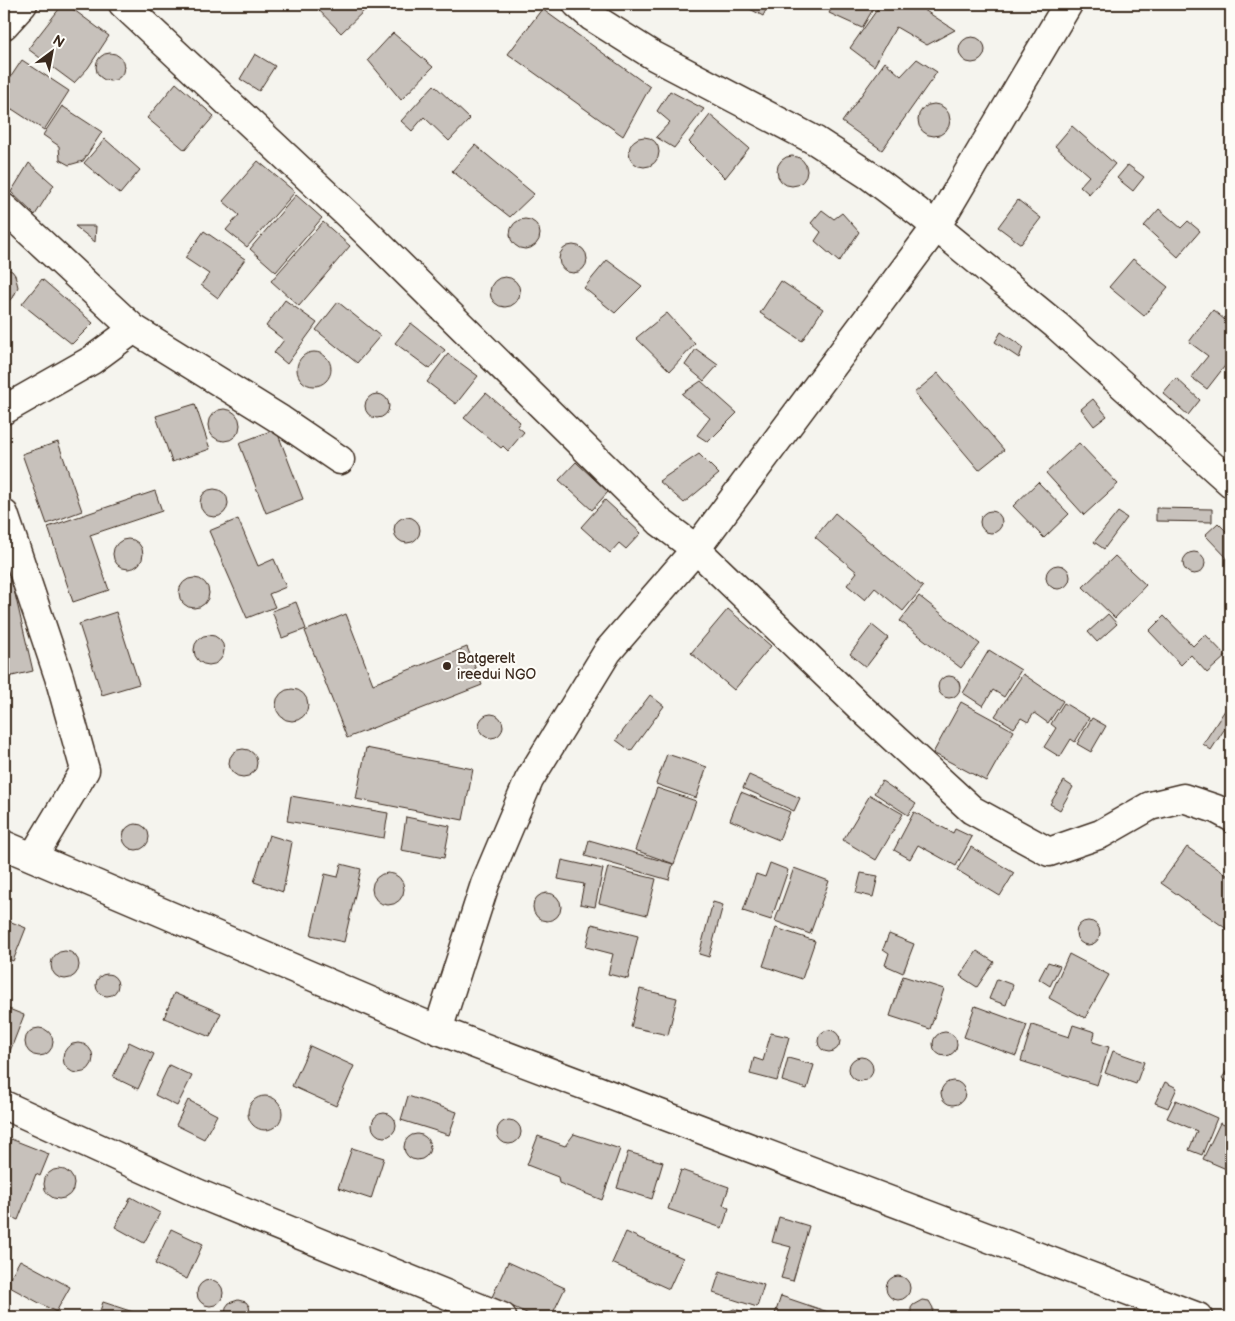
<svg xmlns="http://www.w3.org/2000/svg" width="1235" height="1321" viewBox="0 0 1235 1321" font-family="'Balsamiq Sans',sans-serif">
<rect width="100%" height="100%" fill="#f5f4ee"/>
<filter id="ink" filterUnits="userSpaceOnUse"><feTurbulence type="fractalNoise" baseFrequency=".02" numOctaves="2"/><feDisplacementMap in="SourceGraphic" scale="10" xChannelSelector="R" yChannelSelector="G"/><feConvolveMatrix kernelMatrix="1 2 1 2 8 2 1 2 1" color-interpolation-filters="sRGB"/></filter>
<g filter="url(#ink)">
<g fill="#c7c1bb" stroke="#3b2a1e">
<polygon points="63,4 66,4 109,36 88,68 74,83 28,49"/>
<polygon points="313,4 363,4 367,8 341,33"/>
<polygon points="741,4 769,4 763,16"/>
<polygon points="834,4 876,4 862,28 829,13"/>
<polygon points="881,4 915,4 955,30 927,45 896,27 874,66 850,48"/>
<polygon points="542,9 650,87 623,136 508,54"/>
<polygon points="393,33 433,67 401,100 368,60"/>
<circle cx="972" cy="50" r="13"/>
<circle cx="110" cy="67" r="14"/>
<polygon points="255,54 275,66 259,91 240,79"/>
<polygon points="917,59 937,72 882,150 842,122 885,62 901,76"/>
<polygon points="22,60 69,91 44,130 12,109 8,116 4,114 4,87"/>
<polygon points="176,83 214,116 185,150 147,118"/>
<polygon points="434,85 470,119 449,141 424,117 412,131 401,121"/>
<polygon points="670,91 704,109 674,148 656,137 670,122 657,111"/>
<circle cx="934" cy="120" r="16"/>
<polygon points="62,106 102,132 83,161 69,165 60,160 59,146 43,135"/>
<polygon points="710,115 749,148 725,178 689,142"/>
<polygon points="1072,126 1115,164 1089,194 1080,186 1089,176 1055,146"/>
<circle cx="644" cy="152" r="15"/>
<polygon points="105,139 140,170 120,194 84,163"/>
<polygon points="475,145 534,194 510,217 452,171"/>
<circle cx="792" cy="171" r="15"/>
<polygon points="258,161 295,192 247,247 226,230 239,215 223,201"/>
<polygon points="29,163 54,185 35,215 11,192"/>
<polygon points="1128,165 1144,177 1133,191 1117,178"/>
<polygon points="296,195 322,218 276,272 250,249"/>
<polygon points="1018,200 1041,218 1021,244 998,227"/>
<polygon points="1159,209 1181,228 1188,221 1200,231 1178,257 1144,226"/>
<polygon points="822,210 834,219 842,213 859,232 839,262 815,241 821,232 811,223"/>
<circle cx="525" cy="234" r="15"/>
<polygon points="323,222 350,246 299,306 271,281"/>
<polygon points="75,226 96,226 95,242"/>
<polygon points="204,231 245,259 218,298 201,285 209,274 185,258"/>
<circle cx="573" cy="259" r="14"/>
<polygon points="1133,259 1168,287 1144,316 1109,287"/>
<polygon points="607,260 642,286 615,313 584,288"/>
<polygon points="4,268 12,271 15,275 18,287 13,298 4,303"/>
<circle cx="505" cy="292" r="15"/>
<polygon points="42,279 93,323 72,344 22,304"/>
<polygon points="781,281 823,309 802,341 760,313"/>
<polygon points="285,300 317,323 287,364 274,353 284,340 266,326"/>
<polygon points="338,302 380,336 357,363 316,330"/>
<polygon points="1213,310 1231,325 1231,358 1207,389 1191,377 1208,356 1189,342"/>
<polygon points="667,313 695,344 670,371 636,338"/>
<polygon points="411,323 445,350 430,369 395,343"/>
<polygon points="1001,332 1023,347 1019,358 995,342"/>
<polygon points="696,349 718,365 704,381 685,365"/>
<circle cx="314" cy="369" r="17"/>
<polygon points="448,354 478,376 456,404 427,382"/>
<polygon points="938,373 1004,450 979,470 914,393"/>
<polygon points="1176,378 1200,400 1188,415 1163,393"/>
<polygon points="701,381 737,413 708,442 697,435 710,418 682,394"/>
<polygon points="486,393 520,422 517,426 524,432 508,451 503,446 501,448 464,418"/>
<circle cx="377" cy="406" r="12"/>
<polygon points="1093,399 1107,416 1094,426 1081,409"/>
<polygon points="195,404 210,449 172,462 156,416"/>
<circle cx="224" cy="425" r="16"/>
<polygon points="276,429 303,499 266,513 239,443"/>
<polygon points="58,442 82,511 47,524 22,454"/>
<polygon points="1079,443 1118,484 1084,515 1046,473"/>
<polygon points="699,454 719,474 684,503 659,481"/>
<polygon points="576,462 608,492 592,510 559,480"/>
<polygon points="1038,482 1069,514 1044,538 1013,506"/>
<circle cx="214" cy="503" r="14"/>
<polygon points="155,491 162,511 90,535 109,590 73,602 48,527"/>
<polygon points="605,500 641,533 626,549 619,543 610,553 581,527"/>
<polygon points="1156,508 1212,509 1212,522 1156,521"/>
<circle cx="991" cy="522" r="11"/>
<polygon points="1118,512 1127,518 1104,549 1094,542"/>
<polygon points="835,513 923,587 903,611 875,588 865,600 847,585 857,572 815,537"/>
<circle cx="407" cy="530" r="13"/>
<polygon points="238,519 258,566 274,559 286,587 269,594 275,607 247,618 209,531"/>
<polygon points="1218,523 1231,536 1231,557 1229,560 1205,535"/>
<circle cx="128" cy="554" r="15"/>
<polygon points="4,547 33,671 4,678"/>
<circle cx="1194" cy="563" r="11"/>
<polygon points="1115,556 1146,585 1115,618 1083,587"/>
<circle cx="1058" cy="577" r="12"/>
<circle cx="194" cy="593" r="15"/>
<polygon points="919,596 980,644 961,668 900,621"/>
<polygon points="296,602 306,629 282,638 272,611"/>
<polygon points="728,609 771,646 734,690 691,653"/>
<polygon points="116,612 139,684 102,695 79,624"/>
<polygon points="346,614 373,684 467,647 482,685 347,738 305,631"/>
<polygon points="1108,614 1117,624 1097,642 1088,632"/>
<polygon points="1164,616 1193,646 1205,634 1226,656 1207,673 1191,655 1181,665 1149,631"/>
<polygon points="872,625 888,638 866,667 850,654"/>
<circle cx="209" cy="650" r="15"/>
<polygon points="989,650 1021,670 1004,697 993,690 983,706 963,693"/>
<polygon points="1023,674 1063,701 1048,723 1034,713 1028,722 1021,718 1014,728 995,716"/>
<circle cx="949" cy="687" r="11"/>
<circle cx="292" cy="705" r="16"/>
<polygon points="650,695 664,706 631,751 616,740"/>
<polygon points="1231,701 1231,719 1211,750 1203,744"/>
<polygon points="961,702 1014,731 986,781 933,753"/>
<polygon points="1064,703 1089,718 1075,742 1071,739 1060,757 1044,747 1056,728 1051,724"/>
<circle cx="491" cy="726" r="12"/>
<polygon points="1092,718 1106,726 1091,752 1077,744"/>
<polygon points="366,748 473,769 463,820 356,799"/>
<circle cx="243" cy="763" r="14"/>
<polygon points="667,754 707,767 696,798 656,784"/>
<polygon points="749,775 800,798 794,811 743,788"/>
<polygon points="882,781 916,804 908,815 874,793"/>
<polygon points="1064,781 1073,787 1060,810 1050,804"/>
<polygon points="657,788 696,801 674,864 635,850"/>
<polygon points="741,792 790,812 779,840 730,820"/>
<polygon points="870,795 903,814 876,860 843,840"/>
<polygon points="291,796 388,813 384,838 287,821"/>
<polygon points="914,812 953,833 955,829 972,837 956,866 918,845 910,859 894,850"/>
<polygon points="406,817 450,826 444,858 401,850"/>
<circle cx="136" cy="837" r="13"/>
<polygon points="269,835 292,842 283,892 254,882"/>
<polygon points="589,840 673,864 669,880 585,856"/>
<polygon points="971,847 1014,873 1000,896 957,870"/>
<polygon points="1187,847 1231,878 1231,932 1161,883"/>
<polygon points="562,860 603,869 595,907 580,904 584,884 558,879"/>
<polygon points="770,863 788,870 771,920 743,911 756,874 765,877"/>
<polygon points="341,864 361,869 344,942 311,935 325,874 338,877"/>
<polygon points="608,867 656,879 647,915 599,903"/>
<polygon points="794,868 829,881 810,934 775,921"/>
<polygon points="861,873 878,876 873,897 856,893"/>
<circle cx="388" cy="889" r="16"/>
<circle cx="547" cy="907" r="14"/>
<polygon points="713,902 723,905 709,957 699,954"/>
<polygon points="4,919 26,928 13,961 4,957"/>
<circle cx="1088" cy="933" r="12"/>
<polygon points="592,924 638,936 628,979 608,974 613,954 586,947"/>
<polygon points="776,928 815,941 802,979 763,966"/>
<polygon points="889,934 914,944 903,973 885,965 889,953 883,949"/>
<polygon points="977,951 994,962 977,987 960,976"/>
<circle cx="65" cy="965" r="14"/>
<polygon points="1069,954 1109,975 1085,1018 1049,998"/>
<polygon points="1048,962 1060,966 1050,986 1039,979"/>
<circle cx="107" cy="985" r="11"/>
<polygon points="903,976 944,989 930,1029 890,1016"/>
<polygon points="997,979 1013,985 1006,1005 989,999"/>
<polygon points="640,989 677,998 668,1035 631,1027"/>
<polygon points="174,993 221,1013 210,1037 164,1018"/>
<polygon points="975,1006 1027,1025 1016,1056 964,1037"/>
<polygon points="4,1007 24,1015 7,1059 4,1057"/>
<polygon points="1032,1025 1069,1037 1073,1025 1095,1032 1093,1042 1109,1047 1097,1085 1021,1061"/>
<circle cx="39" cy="1042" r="14"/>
<circle cx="829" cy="1041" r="11"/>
<circle cx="945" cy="1044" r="12"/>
<polygon points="771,1033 789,1037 777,1081 750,1074 754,1058 763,1061"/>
<polygon points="129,1042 154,1054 138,1089 113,1077"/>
<circle cx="78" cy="1058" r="15"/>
<polygon points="310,1046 354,1066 336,1106 292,1086"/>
<polygon points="1113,1051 1144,1062 1136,1084 1105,1073"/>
<circle cx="861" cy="1069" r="12"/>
<polygon points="788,1058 814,1065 807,1089 782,1081"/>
<polygon points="169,1065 192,1076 177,1106 155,1095"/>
<polygon points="1231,1065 1231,1085 1222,1078"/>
<circle cx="953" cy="1093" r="12"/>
<polygon points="1165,1082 1177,1088 1168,1108 1155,1103"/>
<circle cx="265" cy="1113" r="17"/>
<polygon points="408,1096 457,1112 449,1135 401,1120"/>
<polygon points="188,1100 217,1115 204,1139 176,1125"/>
<polygon points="1176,1100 1217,1118 1202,1155 1189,1150 1197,1131 1167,1118"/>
<circle cx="384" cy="1125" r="12"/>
<circle cx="509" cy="1132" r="12"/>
<polygon points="1220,1123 1231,1128 1231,1171 1203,1159"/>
<polygon points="574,1134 620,1149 602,1200 559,1183 558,1177 527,1165 538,1136 565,1146"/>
<circle cx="417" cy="1147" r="13"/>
<polygon points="11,1139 49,1154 40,1176 36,1174 18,1220 4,1214 4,1148 7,1149"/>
<polygon points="352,1148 384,1158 371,1199 338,1188"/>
<polygon points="628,1152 663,1162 652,1199 617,1188"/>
<circle cx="59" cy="1184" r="15"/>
<polygon points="681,1170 729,1187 723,1205 729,1208 722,1228 668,1209"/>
<polygon points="131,1197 160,1213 144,1243 115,1227"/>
<polygon points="779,1217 809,1226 793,1281 781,1278 791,1247 772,1242"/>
<polygon points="171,1229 203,1244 187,1279 155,1264"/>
<polygon points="626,1232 683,1258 669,1289 612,1263"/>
<polygon points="20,1260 70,1287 56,1312 6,1285"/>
<polygon points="508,1262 565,1288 551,1317 535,1317 492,1297"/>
<polygon points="720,1271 764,1285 757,1307 713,1293"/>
<circle cx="898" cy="1288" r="12"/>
<circle cx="210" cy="1293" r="13"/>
<polygon points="781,1296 834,1314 833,1317 774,1317"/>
<polygon points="238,1300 246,1302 249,1306 251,1317 225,1317 226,1307 229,1303"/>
<polygon points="922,1300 929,1301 933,1308 932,1317 913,1317 911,1315 911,1308 913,1305"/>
<polygon points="103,1302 133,1312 131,1317 98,1317"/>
<polygon points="734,1309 741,1311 745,1317 724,1317 727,1312"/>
</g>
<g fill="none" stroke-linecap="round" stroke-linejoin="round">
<g stroke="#3b2a1e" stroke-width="31">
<g id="street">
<polyline points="123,4 361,227 660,522 696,549 862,709 972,810 1049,852 1101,834 1150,806 1183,798 1216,809 1231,817"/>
<polyline points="577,4 592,17 654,56 816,141 870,176 918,212 1056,325 1231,483"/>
<polyline points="4,25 23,4"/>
<polyline points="4,208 134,329 281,420 340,460"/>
<polyline points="4,410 92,360 134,329"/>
<polyline points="4,514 59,677 85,770 33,857"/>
<polyline points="4,845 438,1030 1198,1317"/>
<polyline points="438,1030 485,884 529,780 608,651 696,549 936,227 1068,4"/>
<polyline points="4,1105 197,1193 502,1317"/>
</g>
</g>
<use href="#street" stroke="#fdfcf7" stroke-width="28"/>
</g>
</g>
<circle fill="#3b2a1e" stroke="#fdfcf7" stroke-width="2" cx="447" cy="666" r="5"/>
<g text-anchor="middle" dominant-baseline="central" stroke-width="4.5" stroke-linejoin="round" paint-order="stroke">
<g font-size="14" fill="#3b2a1e" stroke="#fdfcf7" text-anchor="start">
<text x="457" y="658">Batgerelt<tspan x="457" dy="16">ireedui NGO</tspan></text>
</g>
</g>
<rect width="1235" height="1321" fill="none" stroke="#fdfcf7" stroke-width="20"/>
<rect x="10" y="10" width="1215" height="1301" fill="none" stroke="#3b2a1e" stroke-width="2" filter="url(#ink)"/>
<g transform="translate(52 52) rotate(32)" stroke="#fdfcf7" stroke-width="4" paint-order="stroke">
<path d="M0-4L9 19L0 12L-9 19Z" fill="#3b2a1e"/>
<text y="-8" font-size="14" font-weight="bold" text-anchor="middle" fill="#3b2a1e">N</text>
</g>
</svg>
